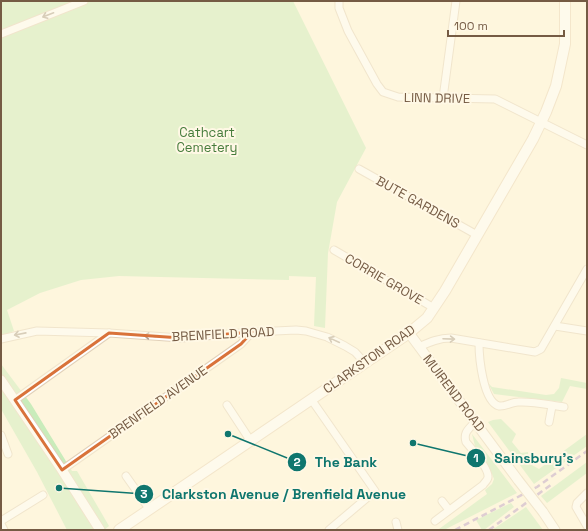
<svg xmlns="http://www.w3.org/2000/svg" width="588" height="531" viewBox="0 0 588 531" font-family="'Space Grotesk',sans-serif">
<rect width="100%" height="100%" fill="#fef5dd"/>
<g fill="#c9ecbb">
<polygon points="1,1 293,1 366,148 337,202 328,253 325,328 314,326 316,277 289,276 289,280 119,276 81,280 40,293 7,310 14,331 1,336"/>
<polygon points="1,364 31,404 72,471 77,471 109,526 104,530 67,530 37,472 1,409"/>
<polygon points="561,378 587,383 587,389 570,386 562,402 494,394 488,383 492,387 546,395 554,394 559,388"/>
<polygon points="501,419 516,434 512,442 521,453 528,452 528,463 539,469 587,434 587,446 534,484 488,422 493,420"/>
<polygon points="472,434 517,493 444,530 440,530 439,529 487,494 485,490 492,484 494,479 492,474 476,450"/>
<polygon points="587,462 587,473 547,503 541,496"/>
<polygon points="511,503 514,507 484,530 482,530 476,520"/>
<polygon points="526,507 543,530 492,530"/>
</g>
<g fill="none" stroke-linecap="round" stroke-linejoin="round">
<g stroke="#e2d1b9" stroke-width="9">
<g id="minor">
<polyline points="339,1 339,8 348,31 377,84 383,92 398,97 495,99 587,145"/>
<polyline points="1,34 84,1"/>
<polyline points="443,98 456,1"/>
<polyline points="359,169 477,235"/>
<polyline points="334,250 434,308"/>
<polyline points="555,326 587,331"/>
<polyline points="1,339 37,331 109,333 181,338 252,332 296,330 306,331 327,337 345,346 355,352 365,363"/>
<path d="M479 343C479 357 483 402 499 406 505 407 512 402 518 402 533 401 549 405 564 407"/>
<path d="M419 347C430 342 439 338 451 338L535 352 541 349 587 269"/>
<polyline points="311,399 375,491 329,530"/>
<polyline points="15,400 109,333"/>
<polyline points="227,405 250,440"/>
<polyline points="549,422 552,406"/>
<polyline points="1,435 8,454"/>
<polyline points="62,470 241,344 252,332"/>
<polyline points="126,476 150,510"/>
<polyline points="587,493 577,503 576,507 587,526"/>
<polyline points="442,501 449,510"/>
<polyline points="1,521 43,495"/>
<path d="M435 521 483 485C485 482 488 480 488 477 489 469 472 449 466 442 463 432 469 429 475 422"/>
<polyline points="396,522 398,530"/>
<polyline points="1,524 4,530"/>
</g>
</g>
<g stroke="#e2d1b9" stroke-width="11">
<g id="tertiary">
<polyline points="409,333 518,480"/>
<polyline points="1,380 62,470 100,530"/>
<polyline points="543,512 555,530"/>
</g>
</g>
<g stroke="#e8d3b6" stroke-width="12">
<polyline id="secondary" points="119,530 409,333 427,318 445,291 533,139 546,112 556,86 565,44 565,1"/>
</g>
<use href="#minor" stroke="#fff" stroke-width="7"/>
<use href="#tertiary" stroke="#fff" stroke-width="9"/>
<use href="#secondary" stroke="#fff" stroke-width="10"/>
<g stroke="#b89cc6" stroke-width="2.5" stroke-dasharray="6 4" stroke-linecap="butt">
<polyline points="455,530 537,487 587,451"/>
<polyline points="489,530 552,484"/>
</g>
<g stroke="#e2d1b9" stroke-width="11" stroke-linecap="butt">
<polyline id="tertiary-bridge" points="518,480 543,512"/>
</g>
<use href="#tertiary-bridge" stroke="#fff" stroke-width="9"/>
</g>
<defs><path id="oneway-shaft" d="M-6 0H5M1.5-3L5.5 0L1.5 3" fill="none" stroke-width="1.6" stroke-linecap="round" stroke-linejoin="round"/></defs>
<g stroke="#ac9d8f">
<use href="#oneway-shaft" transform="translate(48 15) rotate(159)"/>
<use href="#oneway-shaft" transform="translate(20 334) rotate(169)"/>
<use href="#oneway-shaft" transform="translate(150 336) rotate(-176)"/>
<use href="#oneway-shaft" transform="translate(449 339) rotate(2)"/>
<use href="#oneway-shaft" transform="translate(334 340) rotate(-155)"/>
</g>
<path d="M0 0H588V531H0ZM252 332 241 344 62 470 15 400 109 333 181 338Z" fill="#fef5dd" fill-opacity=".55" fill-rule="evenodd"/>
<path fill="none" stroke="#d9723a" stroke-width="3" stroke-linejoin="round" d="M252 332 241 344 62 470 15 400 109 333 181 338Z"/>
<g text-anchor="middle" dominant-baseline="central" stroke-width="4" stroke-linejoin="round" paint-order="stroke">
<g font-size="13" fill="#755b44" stroke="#fff8e5">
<text transform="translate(437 98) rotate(1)">LINN DRIVE</text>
<text transform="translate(418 202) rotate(29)">BUTE GARDENS</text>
<text transform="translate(384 279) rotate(30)">CORRIE GROVE</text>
<text transform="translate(223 334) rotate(-3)">BRENFIELD ROAD</text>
<text transform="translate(369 359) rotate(-35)">CLARKSTON ROAD</text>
<text transform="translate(454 393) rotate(53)">MUIREND ROAD</text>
<text transform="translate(158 402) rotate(-35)">BRENFIELD AVENUE</text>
</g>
<g font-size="13" fill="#467c3b" stroke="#fff8e5">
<text x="207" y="132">Cathcart<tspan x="207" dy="15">Cemetery</tspan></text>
</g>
</g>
<path fill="none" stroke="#0f766e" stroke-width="1.5" d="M413 443L476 458M228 434L297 462M59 488L144 494"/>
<g fill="#0f766e" stroke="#fff8e5" stroke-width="1.5">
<circle cx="413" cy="443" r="4"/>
<circle cx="228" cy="434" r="4"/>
<circle cx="59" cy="488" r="4"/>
<circle cx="476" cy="458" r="10"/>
<circle cx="297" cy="462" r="10"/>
<circle cx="144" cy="494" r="10"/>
</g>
<g font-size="12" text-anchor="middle" font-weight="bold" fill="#fff">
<text x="476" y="462">1</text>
<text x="297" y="466">2</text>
<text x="144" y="498">3</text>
</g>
<g font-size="14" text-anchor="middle" font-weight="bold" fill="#0f766e" stroke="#fff8e5" stroke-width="4" stroke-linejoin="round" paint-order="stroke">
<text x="534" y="463">Sainsbury's</text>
<text x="346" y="467">The Bank</text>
<text x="284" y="499">Clarkston Avenue / Brenfield Avenue</text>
</g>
<rect width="588" height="531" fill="none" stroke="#755b44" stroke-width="4"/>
<path d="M448 30v6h116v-6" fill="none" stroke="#755b44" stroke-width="2"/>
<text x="454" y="30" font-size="12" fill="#755b44" stroke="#fff8e5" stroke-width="3" paint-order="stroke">100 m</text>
</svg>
